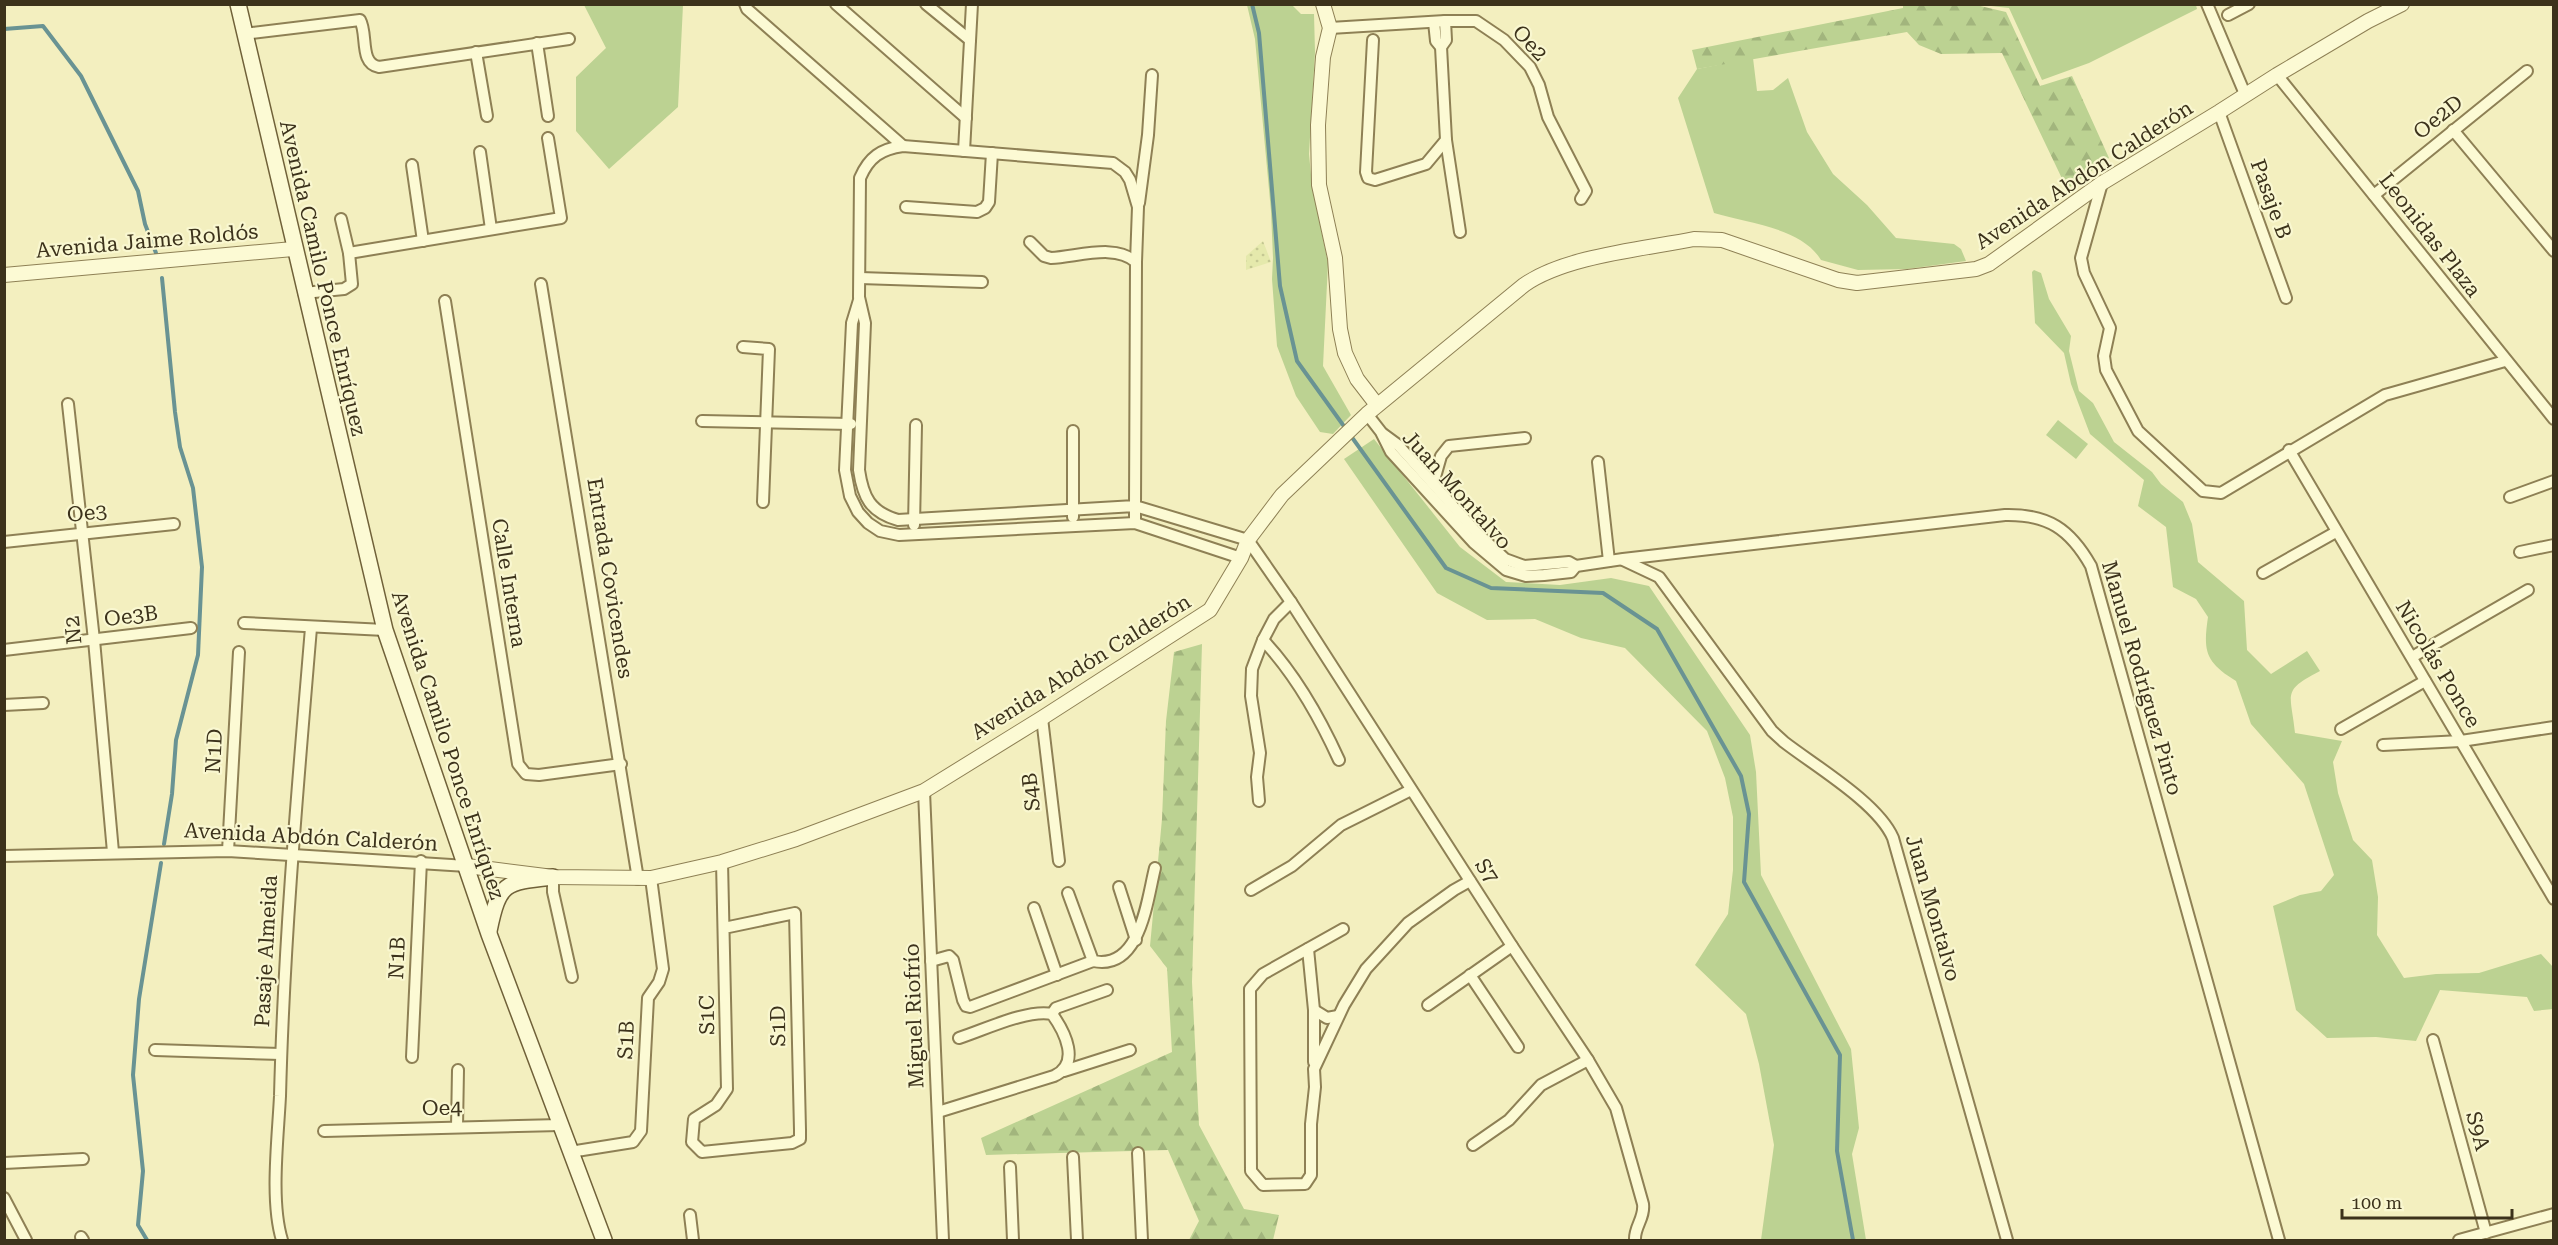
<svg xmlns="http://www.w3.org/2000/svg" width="2558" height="1245" viewBox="0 0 2558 1245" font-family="'Roboto Serif',serif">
<defs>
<pattern id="farmland-dots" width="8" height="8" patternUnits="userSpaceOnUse" patternTransform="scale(1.5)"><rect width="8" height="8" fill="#e5e9ac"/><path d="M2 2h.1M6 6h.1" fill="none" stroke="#c5c893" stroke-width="1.8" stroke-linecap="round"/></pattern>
<pattern id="forest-firs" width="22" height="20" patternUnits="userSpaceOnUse" patternTransform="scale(1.5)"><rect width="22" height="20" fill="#bcd292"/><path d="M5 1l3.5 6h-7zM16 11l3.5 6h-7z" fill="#a2b57d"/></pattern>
</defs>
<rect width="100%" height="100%" fill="#f3efbf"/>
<polygon fill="url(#farmland-dots)" points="1263,241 1271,262 1246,270 1246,256"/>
<g fill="#bcd292">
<polygon points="584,5 683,5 678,107 609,169 576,131 576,77 606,48"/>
<polygon points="1247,5 1292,5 1301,14 1314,14 1315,52 1309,154 1312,185 1328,263 1323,366 1351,415 1333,434 1320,432 1296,396 1277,346 1272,279 1273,258 1271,211 1255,39"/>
<polygon points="2196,5 2197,9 2089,63 2042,80 2009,8 1982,5"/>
<path d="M1753 58 1757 91 1773 90 1788 78 1807 132 1833 174 1867 205 1896 238 1954 244 1961 249 1966 261 1907 269 1858 270 1821 260C1802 228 1748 223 1714 213L1678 98 1697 69Z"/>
<path d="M2034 270 2041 273 2049 299 2071 336 2069 351 2079 391 2093 403 2114 442 2152 472 2161 484 2183 502 2192 524 2198 562 2244 601 2247 650 2271 674 2307 651 2320 671C2281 691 2291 693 2295 733L2342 741 2333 762 2338 793 2353 840 2372 860 2378 897 2377 935 2404 978 2436 974 2479 973 2541 954 2553 967V1009L2534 1011 2527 997 2440 990 2416 1041 2376 1037 2327 1038 2296 1010 2273 906 2300 895 2321 891 2334 875 2304 784 2251 724 2236 681C2205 662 2203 651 2208 617L2196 599 2173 587 2166 527 2138 506 2144 480 2090 434 2071 384 2064 353 2035 323 2032 272Z"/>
<polygon points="2058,420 2088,444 2076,459 2046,435"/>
<polygon points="1374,439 1460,547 1506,582 1560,585 1611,578 1649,586 1750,735 1756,772 1761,875 1851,1049 1859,1128 1852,1154 1866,1240 1761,1240 1774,1145 1759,1064 1746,1014 1695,965 1728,914 1733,870 1733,817 1725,778 1707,731 1625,648 1581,638 1535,619 1487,620 1437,593 1344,459"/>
</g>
<g fill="url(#forest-firs)">
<polygon points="1903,5 1976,5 2006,12 2040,86 2072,76 2109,158 2067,189 2002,53 1941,54 1919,45 1907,32 1697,69 1692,50 1903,8"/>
<polygon points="1202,644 1192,982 1199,1125 1244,1209 1279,1215 1273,1240 1189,1240 1199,1221 1168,1150 986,1155 981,1138 1172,1052 1167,968 1150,946 1162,819 1166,721 1174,652"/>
</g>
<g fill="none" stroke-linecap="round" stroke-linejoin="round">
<g stroke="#699393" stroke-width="4">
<polyline points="1252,4 1259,33 1280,286 1297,361 1446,568 1491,588 1603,593 1657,629 1741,776 1749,814 1744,882 1840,1055 1837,1151 1853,1240"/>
<polyline points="4,29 43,26 81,76 138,191 145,224 156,253"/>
<polyline points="162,278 175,412 180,447 193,488 202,567 198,655 176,740 172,794 164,844"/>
<polyline points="147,1240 138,1225 143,1171 133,1075 139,999 161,863"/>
</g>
<g stroke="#8e8055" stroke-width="14">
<g id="minor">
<polyline points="745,4 747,9 903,146"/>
<polyline points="836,4 966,118"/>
<polyline points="926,4 970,40"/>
<polyline points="2207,4 2245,94"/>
<polyline points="2228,15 2249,4"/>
<polyline points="1330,28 1445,21 1476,21 1504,40 1530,67 1539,85 1548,117 1586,191 1581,199"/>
<path d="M244 34 360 20C368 34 359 64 379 67L569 39"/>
<polyline points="1373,40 1366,172 1368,178 1375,180 1426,164 1446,140 1441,47 1436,41 1434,22"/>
<polyline points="537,43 548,116"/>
<polyline points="1441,47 1446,40 1445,21"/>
<polyline points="476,52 487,116"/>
<polyline points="2277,75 2554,419"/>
<polyline points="2219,112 2286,298"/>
<polyline points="2453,130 2554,251"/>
<polyline points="1446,140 1460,232"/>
<polyline points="964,151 972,4"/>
<polyline points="480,152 491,229"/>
<polyline points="412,165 423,241"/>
<polyline points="2102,183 2081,258 2084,273 2110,328 2104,356 2106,370 2138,431 2203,491 2221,493 2385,395 2505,361"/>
<polyline points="2374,195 2527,71"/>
<polyline points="1139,203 1148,135 1152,75"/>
<polyline points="906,207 977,212 985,208 989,202 992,153"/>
<path d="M1030 242 1044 256 1051 258C1077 257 1115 243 1136 262"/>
<polyline points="349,253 561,218 548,138"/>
<polyline points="860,278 982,282"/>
<polyline points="541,284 638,879"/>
<polyline points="304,293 344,289 352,284 349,253 341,219"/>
<polyline points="859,300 852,323 845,470 850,496 858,512 868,523 880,531 899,535 1135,523 1241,558"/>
<polyline points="445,301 518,764 526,774 539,775 621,764"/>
<polyline points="743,347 769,349 763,502"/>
<polyline points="68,404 94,640 113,852"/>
<path d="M1367 414 1381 432 1391 452 1474 543 1506 570 1526 576 1544 575 1571 572 1576 566 1623 559 2005 515C2048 514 2070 529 2091 566L2279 1240"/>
<polyline points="702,421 851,424"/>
<polyline points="1383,434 1398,445 1478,534 1505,559 1524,566 1569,562 1576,566"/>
<polyline points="2289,450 2554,899"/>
<polyline points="1598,462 1609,561"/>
<polyline points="1433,484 1441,456 1449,446 1525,438"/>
<polyline points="2510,497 2554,481"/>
<polyline points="1073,517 1073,431"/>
<path d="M1135 523V506L1136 262 1138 207 1130 180 1125 172 1113 163 903 146C881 149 869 157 860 178L859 297 865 323 859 470C863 497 870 512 898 520L1135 506 1248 540 1291 602 1512 946 1588 1060 1616 1108 1643 1204C1645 1218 1634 1227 1635 1240"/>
<polyline points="914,525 916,425"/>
<polyline points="4,542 174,524"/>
<polyline points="2520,552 2554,545"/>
<path d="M1623 560 1659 577 1772 731 1784 742C1815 766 1878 803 1893 838L2007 1240"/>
<polyline points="2263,573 2336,532"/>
<polyline points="244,623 385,630"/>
<path d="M1263 640C1296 675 1319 716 1339 760"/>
<polyline points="4,650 191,628"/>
<polyline points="2412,657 2528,590"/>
<polyline points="4,705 43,703"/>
<polyline points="1042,718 1059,861"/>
<polyline points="2341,729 2425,681"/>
<polyline points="2383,745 2461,741 2554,727"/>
<polyline points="924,791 943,1240"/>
<polyline points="1259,801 1257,777 1260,753 1251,696 1252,669 1263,640 1274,619 1291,602"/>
<polyline points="228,851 239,652"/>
<polyline points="4,856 228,851 467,866"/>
<polyline points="722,862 727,1089 716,1105 694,1119 692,1142 702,1152 792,1143 800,1139 800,1130 795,913 724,928"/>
<polyline points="553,877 553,892 572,977"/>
<polyline points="1119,887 1136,940"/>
<polyline points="1251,890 1292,866 1341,825 1411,790"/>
<path d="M1068 893 1093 961C1141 971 1147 899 1155 868"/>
<polyline points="1034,908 1057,975"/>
<polyline points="1343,929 1263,974 1250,989 1251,1171 1263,1185 1305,1184 1311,1175 1311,1124 1315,1087 1314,1069 1344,1005 1366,969 1408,923 1454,890 1470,881"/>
<polyline points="1308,949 1314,1010 1314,1062"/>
<polyline points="931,961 949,956 953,960 963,1000 966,1006 970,1007 1093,961"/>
<polyline points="1470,975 1518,1047"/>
<polyline points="1428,1005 1512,946"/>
<polyline points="1314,1010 1327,1018 1338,1016"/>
<polyline points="1052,1014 1056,1008 1107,990"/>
<polyline points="2433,1040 2486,1233"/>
<polyline points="155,1050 281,1054"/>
<polyline points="412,1057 421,861"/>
<polyline points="1064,1071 1130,1050"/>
<path d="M938 1112 1054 1076C1081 1064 1065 1032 1052 1014 1027 1009 984 1030 959 1038"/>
<polyline points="457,1127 458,1070"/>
<polyline points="324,1131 560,1125"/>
<polyline points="1473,1145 1509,1120 1541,1085 1588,1060"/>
<polyline points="570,1152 633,1142 641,1131 648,998 659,982 663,969 651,878"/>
<polyline points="1138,1153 1142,1240"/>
<polyline points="1073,1157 1077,1240"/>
<polyline points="4,1163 83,1159"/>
<polyline points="1010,1167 1013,1240"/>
<polyline points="4,1198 26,1240"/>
<polyline points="690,1215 693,1240"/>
<polyline points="81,1237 83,1240"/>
<path d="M282 1240C270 1201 278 1138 280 1096 284 939 298 783 311 628"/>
<polyline points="2459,1240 2554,1214"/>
</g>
</g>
<g stroke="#8e8055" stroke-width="16">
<g id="tertiary">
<polyline points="1323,4 1330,28 1323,57 1318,125 1319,185 1335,258 1340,329 1345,353 1357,379 1377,405"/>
<polyline points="4,275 293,249"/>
<path d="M467 866 553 877 651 878 722 862 796 839 924 791 1042 718 1210 610 1241 558 1248 540 1282 495 1367 414 1524 285C1565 256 1644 249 1694 239L1722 240 1838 280 1857 283 1976 269 1989 264 2102 183 2219 112 2277 75 2368 21 2402 4"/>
</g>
</g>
<g stroke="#706139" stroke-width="18">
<g id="secondary">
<polyline points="238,4 385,630 489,934 604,1240"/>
<path d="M489 931C499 882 505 882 553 877"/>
</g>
</g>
<use href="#minor" stroke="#fcfad4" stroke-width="10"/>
<use href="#tertiary" stroke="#fcfad4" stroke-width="14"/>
<use href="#secondary" stroke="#fcfad4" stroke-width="15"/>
</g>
<g text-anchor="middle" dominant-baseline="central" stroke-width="4.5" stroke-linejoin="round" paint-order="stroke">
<g font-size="21" fill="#3c321b" stroke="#f9f7d0">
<text transform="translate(1530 43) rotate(47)">Oe2</text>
<text transform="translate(2438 117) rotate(-39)">Oe2D</text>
<text transform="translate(2084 175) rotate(-33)">Avenida Abdón Calderón</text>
<text transform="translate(2271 199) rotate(70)">Pasaje B</text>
<text transform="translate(2430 235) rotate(52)">Leonidas Plaza</text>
<text transform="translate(147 241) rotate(-5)">Avenida Jaime Roldós</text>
<text transform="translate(323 278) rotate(77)">Avenida Camilo Ponce Enríquez</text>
<text transform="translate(1457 490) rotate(48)">Juan Montalvo</text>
<text transform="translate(87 513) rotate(-6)">Oe3</text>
<text transform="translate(610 578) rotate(81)">Entrada Covicendes</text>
<text transform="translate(509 583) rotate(81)">Calle Interna</text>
<text transform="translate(131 616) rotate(-7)">Oe3B</text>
<text transform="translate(73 630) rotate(-96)">N2</text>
<text transform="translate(2438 664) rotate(59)">Nicolás Ponce</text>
<text transform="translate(1081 667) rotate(-32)">Avenida Abdón Calderón</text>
<text transform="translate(2142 678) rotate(74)">Manuel Rodríguez Pinto</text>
<text transform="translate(448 745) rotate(72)">Avenida Camilo Ponce Enríquez</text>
<text transform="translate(214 751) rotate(-87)">N1D</text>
<text transform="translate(1031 792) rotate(-96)">S4B</text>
<text transform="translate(311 837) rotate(3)">Avenida Abdón Calderón</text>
<text transform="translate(1487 871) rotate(57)">S7</text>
<text transform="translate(1933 908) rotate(74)">Juan Montalvo</text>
<text transform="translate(266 951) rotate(-87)">Pasaje Almeida</text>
<text transform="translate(397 958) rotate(-87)">N1B</text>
<text transform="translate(707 1015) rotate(-91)">S1C</text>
<text transform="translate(914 1016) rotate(-92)">Miguel Riofrío</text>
<text transform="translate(778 1026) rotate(-91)">S1D</text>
<text transform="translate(626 1040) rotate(-87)">S1B</text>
<text transform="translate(442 1108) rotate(-1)">Oe4</text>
<text transform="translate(2478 1131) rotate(75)">S9A</text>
</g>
</g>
<rect width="2558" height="1245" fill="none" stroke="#3c321b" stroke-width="12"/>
<path d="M2342 1209v9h170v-9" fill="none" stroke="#3c321b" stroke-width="3"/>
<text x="2351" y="1209" font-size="18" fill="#3c321b" stroke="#f9f7d0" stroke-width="4.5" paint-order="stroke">100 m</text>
</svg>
